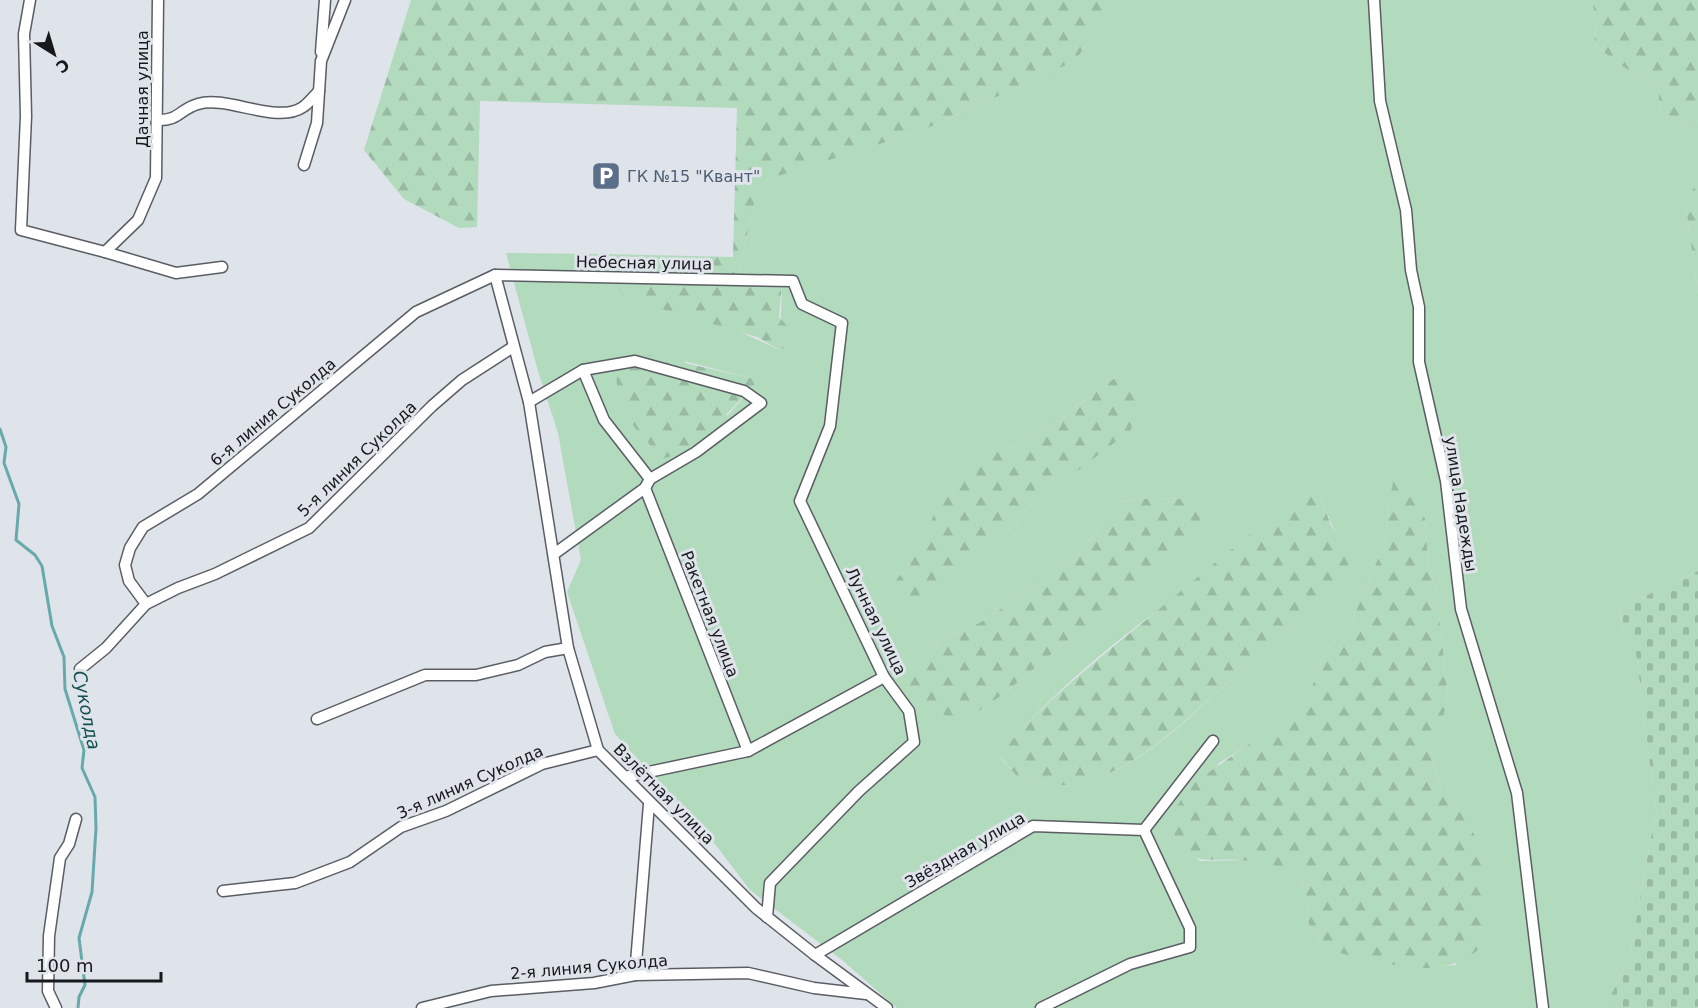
<svg xmlns="http://www.w3.org/2000/svg" width="1698" height="1008" viewBox="0 0 1698 1008" font-family="'DejaVu Sans',sans-serif">
<defs>
<pattern id="forest-firs" width="22" height="20" patternUnits="userSpaceOnUse" patternTransform="scale(1.5)"><rect width="22" height="20" fill="#b2dabd"/><path d="M5 1l3.5 6h-7zM16 11l3.5 6h-7z" fill="#98baa2"/></pattern>
<pattern id="cemetery-stones" width="16" height="16" patternUnits="userSpaceOnUse" patternTransform="scale(1.5)"><rect width="16" height="16" fill="#b2dabd"/><path d="M2 7V4a2 2 0 0 1 4 0v3zM10 15v-3a2 2 0 0 1 4 0v3z" fill="#98baa2"/></pattern>
</defs>
<rect width="100%" height="100%" fill="#dfe3ea"/>
<path fill="#b2dabd" fill-rule="evenodd" d="M1117 0H1593L1595 44 1615 62 1658 87 1660 110 1682 125 1698 120V179L1686 208 1698 294V571L1620 608 1621 624 1635 645 1657 819 1651 837 1630 955 1605 1008H897L842 960 750 890 715 844 615 734 567 592 581 560 558 433 538 371 506 253 604 254 597 267 780 350 782 283 739 271 759 181 921 131 1075 61ZM684 361 758 380V381L727 416ZM1120 374 1026 510 1005 535 928 597 894 583 1002 446 1018 447 1060 420ZM1320 496C1330 523 1344 546 1350 574 1313 611 1273 643 1234 677 1184 721 1144 767 1078 784 1061 788 1036 781 1019 779L999 756C1086 649 1210 575 1320 496ZM1151 498 1187 499 1204 525 1005 693 963 720 924 647 981 622 1042 581 1082 550 1120 502ZM1388 506 1425 519 1428 561 1437 594 1448 697 1441 726 1429 744 1443 796 1462 814 1456 965 1435 967 1328 951 1309 926 1305 888 1299 870 1248 860 1200 861 1183 849 1173 835 1219 763 1289 720 1307 699 1327 649 1350 625 1385 542Z"/>
<g fill="url(#forest-firs)">
<polygon points="411,0 1117,0 1075,61 921,131 759,182 739,271 782,283 779,317 791,330 785,347 780,350 757,337 624,298 616,282 597,267 604,254 733,257 737,108 480,101 477,227 459,228 404,199 364,150"/>
<polygon points="1593,0 1698,0 1698,120 1682,125 1667,124 1660,110 1658,87 1615,62 1595,44"/>
<polygon points="1697,179 1698,179 1698,294 1686,208"/>
<path d="M650 355 759 380 690 453 664 458C635 432 613 407 617 367L627 357Z"/>
<polygon points="1120,374 1136,395 1131,430 1026,510 1005,535 968,566 928,597 905,609 894,583 922,547 942,492 960,474 1002,446 1018,447 1060,420"/>
<path d="M1395 474 1412 490 1425 519 1428 561 1437 594 1448 697 1441 726 1429 744 1443 796 1462 814 1481 846 1483 945C1441 988 1379 959 1328 951L1309 926 1305 888 1299 870C1282 868 1266 863 1249 861 1205 854 1190 876 1167 821L1192 784 1262 735 1289 720 1307 699 1327 649 1350 625 1385 542 1388 506Z"/>
<path d="M1308 487 1320 496 1331 525 1345 549 1350 574C1313 612 1273 643 1234 677 1185 719 1142 768 1078 784 1061 788 1036 781 1019 779L999 755C1042 704 1094 662 1146 620 1200 575 1254 531 1308 487Z"/>
<polygon points="1151,498 1188,499 1205,525 1005,693 963,721 922,708 905,686 924,647 981,622 1042,581 1082,550 1120,502"/>
</g>
<polygon fill="url(#cemetery-stones)" points="1698,571 1698,1008 1605,1008 1630,955 1651,837 1657,819 1635,645 1621,624 1620,608"/>
<g fill="none" stroke-linecap="round" stroke-linejoin="round">
<polyline stroke="#66aaab" stroke-width="3" points="0,429 6,447 4,463 19,504 16,540 35,555 42,566 52,626 64,657 65,689 84,750 82,768 95,797 96,828 92,892 79,938 85,985 79,997 78,1008"/>
<g stroke="#5a5d64" stroke-width="13">
<g id="minor">
<polyline points="30,0 24,34 26,116 21,230 105,252 138,220 156,178 158,0"/>
<polyline points="1374,0 1380,101 1406,210 1411,270 1419,307 1419,362 1446,481 1461,609 1517,793 1543,1008"/>
<polyline points="321,52 325,0"/>
<path d="M157 120C179 121 180 109 198 104 227 95 277 125 303 107 309 103 314 96 319 91"/>
<polyline points="304,165 317,123 321,61 345,0"/>
<polyline points="105,252 176,273 222,267"/>
<polyline points="495,275 529,402 568,648 598,750 756,908 815,955 887,1008"/>
<polyline points="583,370 604,420 650,479"/>
<polyline points="529,402 583,370 635,361 744,391 761,403 696,452 650,479 645,488 554,554"/>
<polyline points="645,488 748,751"/>
<polyline points="146,604 129,581 125,565 130,548 143,527 198,494 416,312 495,275 793,281 802,304 842,323 830,426 800,501 884,677 909,711 914,742 859,791 770,883 767,917"/>
<polyline points="80,669 106,648 146,604 178,588 215,574 309,528 432,406 462,380 513,347"/>
<polyline points="317,719 425,675 476,675 518,665 545,652 568,648"/>
<polyline points="625,777 748,751 884,677"/>
<polyline points="1144,830 1213,741"/>
<polyline points="223,891 295,883 350,862 401,827 446,811 542,764 598,750"/>
<polyline points="815,955 1033,826 1144,830 1190,928 1190,947 1130,964 1041,1008"/>
<polyline points="635,975 649,804"/>
<polyline points="56,1008 48,991 49,936 60,858 69,844 76,819"/>
<polyline points="422,1008 491,991 594,983 635,975 748,973 814,988 866,994"/>
</g>
</g>
<use href="#minor" stroke="#fff" stroke-width="10"/>
</g>
<defs>
<g id="parking-square" transform="scale(1.5)"><rect x="-9" y="-9" width="18" height="18" rx="4" fill="#5c6f8a" stroke="#dfe3ea"/><path d="M-3.5-5.5H1a3.5 3.5 0 0 1 0 7H-1V5.5H-3.5ZM-1-3.4V-.6H.8a1.4 1.4 0 0 0 0-2.8Z" fill="#fff"/></g>
</defs>
<g fill-rule="evenodd">
<use href="#parking-square" x="606" y="176"/>
</g>
<g text-anchor="middle" dominant-baseline="central" stroke-width="6" stroke-linejoin="round" paint-order="stroke">
<g font-size="16" fill="#17181b" stroke="#dfe3ea">
<text transform="translate(142 89) rotate(-90)">Дачная улица</text>
<text transform="translate(644 263) rotate(1)">Небесная улица</text>
<text transform="translate(273 412) rotate(-40)">6-я линия Суколда</text>
<text transform="translate(357 459) rotate(-44)">5-я линия Суколда</text>
<text transform="translate(1461 504) rotate(81)">улица Надежды</text>
<text transform="translate(710 614) rotate(69)">Ракетная улица</text>
<text transform="translate(876 621) rotate(64)">Лунная улица</text>
<text transform="translate(470 782) rotate(-24)">3-я линия Суколда</text>
<text transform="translate(664 794) rotate(45)">Взлётная улица</text>
<text transform="translate(965 850) rotate(-30)">Звёздная улица</text>
<text transform="translate(589 967) rotate(-5)">2-я линия Суколда</text>
</g>
<g font-size="16" fill="#4e5e75" stroke="#dfe3ea" text-anchor="start">
<text x="627" y="176">ГК №15 "Квант"</text>
</g>
<g font-size="18" font-style="italic" fill="#145051" stroke="#dfe3ea">
<text transform="translate(87 710) rotate(79)">Суколда</text>
</g>
</g>
<g transform="translate(54 54) rotate(143)" stroke="#dfe3ea" stroke-width="4.5" paint-order="stroke">
<path d="M0-4.5L10 22L0 15L-10 22Z" fill="#17181b"/>
<text y="-9" font-size="16" font-weight="bold" text-anchor="middle" fill="#17181b">С</text>
</g>
<path d="M27 972v9h134v-9" fill="none" stroke="#17181b" stroke-width="3"/>
<text x="36" y="972" font-size="18" fill="#17181b" stroke="#dfe3ea" stroke-width="4.5" paint-order="stroke">100 m</text>
</svg>
